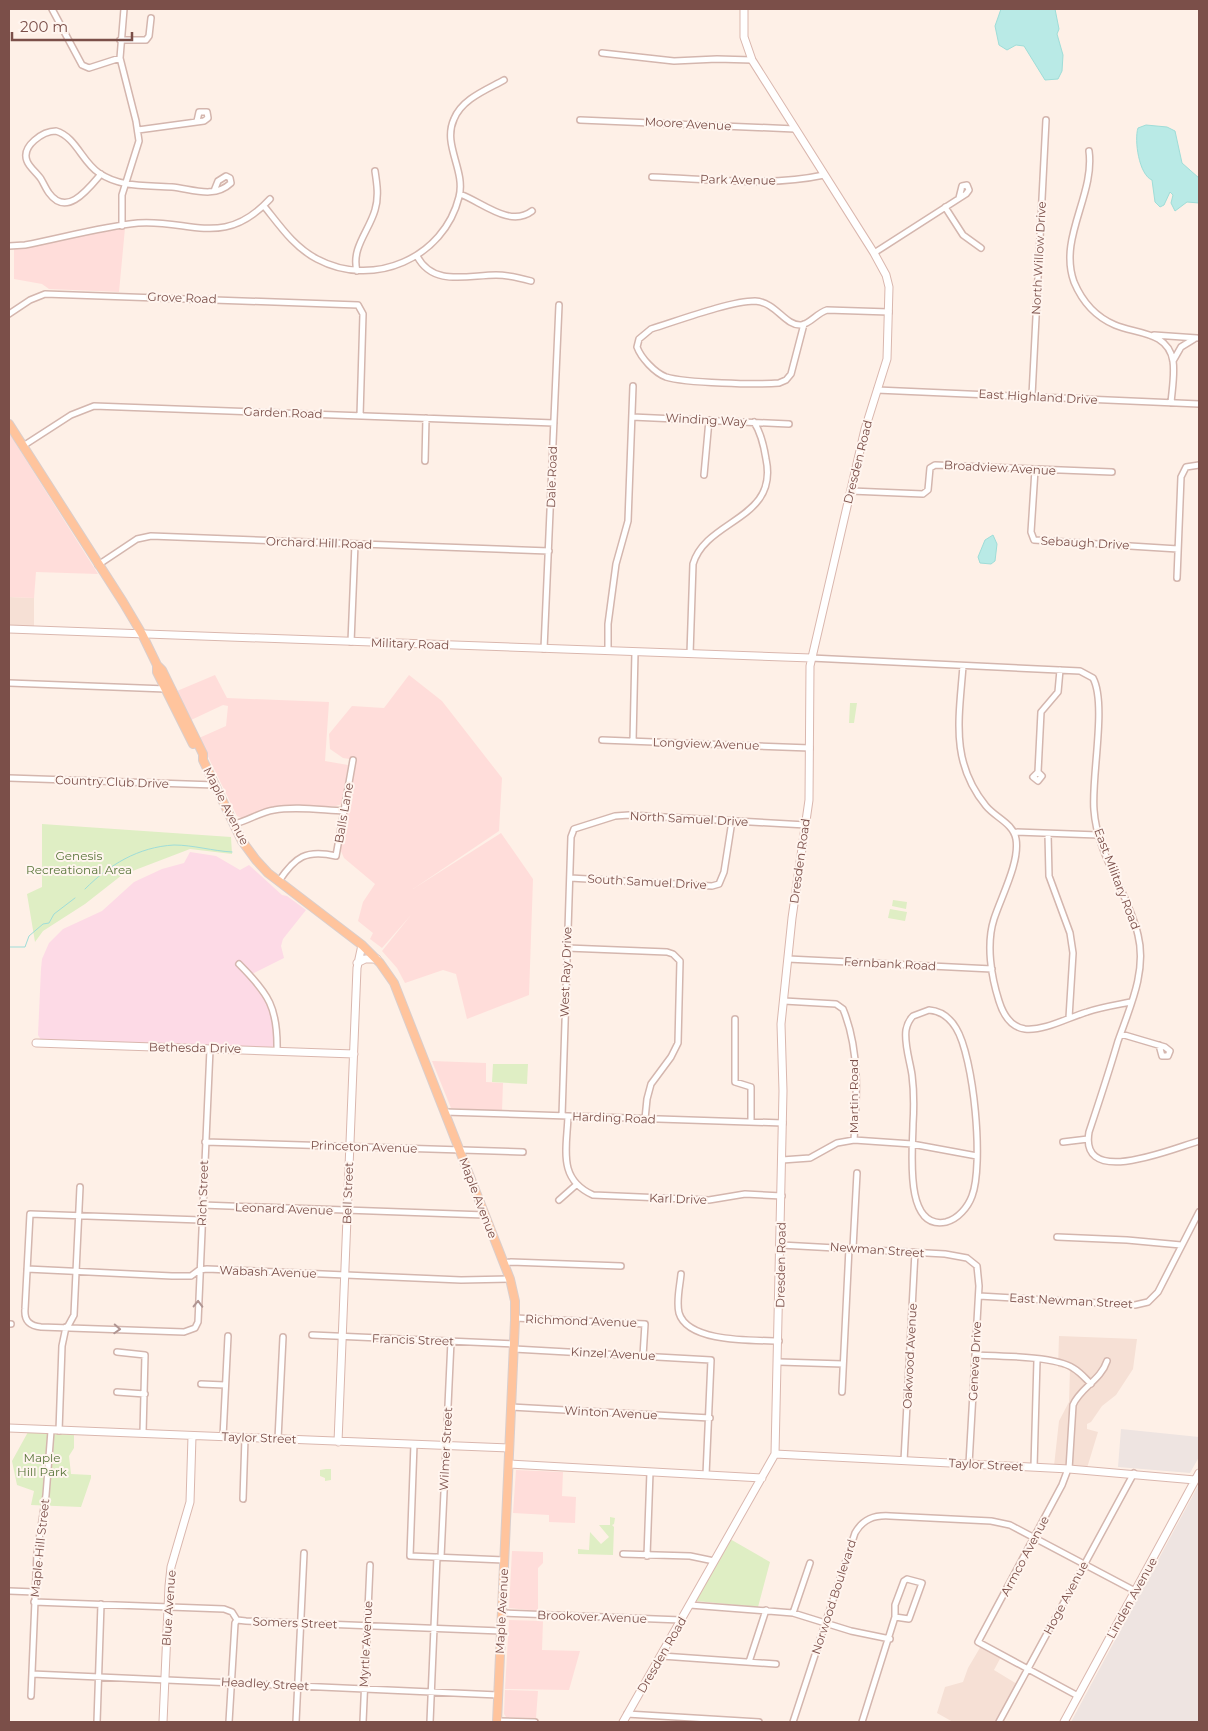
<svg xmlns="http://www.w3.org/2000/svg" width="1208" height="1731" font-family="Montserrat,sans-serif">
<rect width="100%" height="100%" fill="#fef0e7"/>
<!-- residential -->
<path fill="#f6e0d5" d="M 9,597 L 34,598 L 34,626 L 10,626 Z
M 1059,1336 L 1137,1339 L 1133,1369 L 1116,1395 L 1102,1406 L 1091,1422 L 1087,1424 L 1087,1429 L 1098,1432 L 1087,1468 L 1054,1466 L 1059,1421 L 1069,1402 L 1070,1369 L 1058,1367 Z
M 981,1646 L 1001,1657 L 994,1670 L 1017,1684 L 997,1722 L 953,1722 L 937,1713 L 945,1687 L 963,1682 L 968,1668 Z"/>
<!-- commercial -->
<path fill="#ffddda" d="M 125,228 L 119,292 L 49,289 L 42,284 L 14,279 L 14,249 Z
M 9,433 L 98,574 L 36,572 L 34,598 L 9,597 Z
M 215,675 L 227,698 L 329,702 L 325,761 L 348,765 L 342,804 L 336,806 L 277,806 L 243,819 L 237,816 L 199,738 L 226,726 L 228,706 L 223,705 L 191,720 L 177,691 Z
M 409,675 L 442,701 L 502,778 L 499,831 L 413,889 L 501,833 L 533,879 L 529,995 L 467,1019 L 456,974 L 443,970 L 405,983 L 397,968 L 382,951 L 411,915 L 382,948 L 370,939 L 373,933 L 358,921 L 363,902 L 375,884 L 344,858 L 340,849 L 356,760 L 343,758 L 330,749 L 329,734 L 352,706 L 384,708 Z
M 432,1061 L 486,1063 L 486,1082 L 503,1083 L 502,1111 L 451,1108 Z
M 516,1470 L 563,1472 L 562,1496 L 576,1497 L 575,1523 L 549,1522 L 549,1515 L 513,1513 Z
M 512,1551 L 543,1552 L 543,1563 L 538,1568 L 538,1611 L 509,1608 Z
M 509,1620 L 543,1621 L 542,1650 L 580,1651 L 569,1690 L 505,1689 Z
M 505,1690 L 538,1691 L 536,1718 L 506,1717 L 504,1714 Z"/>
<!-- industrial -->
<path fill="#eee4e1" d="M 1121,1429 L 1199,1437 L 1199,1457 L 1190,1473 L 1118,1467 Z
M 1199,1484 L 1199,1722 L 1071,1722 Z"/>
<!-- medical -->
<path fill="#fddae6" d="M 190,852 L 216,856 L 240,870 L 249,865 L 282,895 L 287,896 L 306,910 L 283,939 L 281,946 L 284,958 L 248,976 L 267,1001 L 275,1022 L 275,1045 L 272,1047 L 205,1046 L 41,1040 L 38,1035 L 41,969 L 42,959 L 49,943 L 63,929 L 102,911 L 134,882 L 162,869 L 184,863 Z"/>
<!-- green -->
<path fill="#dfeec4" d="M 850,703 L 857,703 L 854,723 L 849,723 Z
M 42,824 L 231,837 L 232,854 L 190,849 L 122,875 L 85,904 L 43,931 L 35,942 L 27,894 L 42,887 Z
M 893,900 L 907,902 L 906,909 L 892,906 Z
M 890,909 L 907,912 L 905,921 L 888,918 Z
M 493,1064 L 528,1064 L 527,1084 L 492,1082 Z
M 28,1432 L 74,1434 L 74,1448 L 69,1456 L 71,1474 L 91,1475 L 91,1478 L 81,1507 L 31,1505 L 34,1491 L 17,1485 L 12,1461 Z
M 326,1469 L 331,1469 L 331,1480 L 325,1481 L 325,1478 L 320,1476 L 320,1470 Z
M 610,1517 L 615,1518 L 614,1524 L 612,1525 L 614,1527 L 613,1555 L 578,1554 L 578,1549 L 589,1550 L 590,1532 L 601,1544 L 609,1537 L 599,1525 L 610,1525 Z
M 730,1539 L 770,1562 L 758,1607 L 696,1601 Z"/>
<!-- water -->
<path fill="#b9eae6" stroke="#9fddd8" d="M 1001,9 L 1055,9 L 1059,29 L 1057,34 L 1063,55 L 1062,71 L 1058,79 L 1045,80 L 1024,46 L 1016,45 L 1007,50 L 999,45 L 995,26 Z
M 1146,125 L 1167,127 L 1175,131 L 1182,163 L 1199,178 L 1199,203 L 1187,202 L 1175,211 L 1171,203 L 1173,195 L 1170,192 L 1164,205 L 1160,207 L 1155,202 L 1152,180 C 1139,175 1134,140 1138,128 Z
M 993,535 L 997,544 L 995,561 L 991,564 L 980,563 L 978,557 L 985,540 Z"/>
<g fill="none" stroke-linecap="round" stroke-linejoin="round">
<!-- stream -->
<path stroke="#9fddd8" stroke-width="1" d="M 85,889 C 109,865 138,847 174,845 C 193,845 213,851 232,852
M 9,947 L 25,947 L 29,936 L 43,924 L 49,923 L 54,914 L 75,898"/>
<defs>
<path id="street" d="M 52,9 L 82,65 L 89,68 L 120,58
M 120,40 L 146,40 L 149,36 L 151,18
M 602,53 L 674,61 L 717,59 L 752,60
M 580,120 L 795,129
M 138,130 L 204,121 L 208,118 L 207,112 L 199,112 L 197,121
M 1089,151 C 1095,195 1058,238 1074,282 C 1082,301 1096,317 1115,325 C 1136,334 1168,331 1173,361 C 1175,374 1172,390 1171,403
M 101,174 C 89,188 67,218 49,193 C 46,189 44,184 41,179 C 37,173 29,167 27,161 C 21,146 43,131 56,131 C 76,137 82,162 99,173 C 121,188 147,185 172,187 C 192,189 214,199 231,183 L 230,178 L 226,176 L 218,181 L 214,191
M 652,177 C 709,179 768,187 824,175
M 460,194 C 482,202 510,228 532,211
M 264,206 C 280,226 294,247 317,259 C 373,289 444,258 459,197 C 466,170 442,145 454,119 C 462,99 486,90 504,80
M 945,207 L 963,235 L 981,248
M 122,226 L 122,195 L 139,141 L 136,121 L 120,58 L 124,9
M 9,246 L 25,245 C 62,238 100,227 138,223 C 190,219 224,249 270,199
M 874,253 L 966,194 L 969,190 L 967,185 L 962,186 L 959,198
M 417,256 C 433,287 468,275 496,275 C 508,275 520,278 531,281
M 357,271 C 351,248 369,231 375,210 C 379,197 377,184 375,171
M 9,314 L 30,300 L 45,294 L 358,305 L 363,314 L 360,416
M 804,324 L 791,374 L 786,380 L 779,383 C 758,385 685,383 666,377 C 655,373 641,358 637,347 L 639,339 L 651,329 C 677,321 730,301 755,301 C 776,302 785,326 801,325 C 810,324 817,313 827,310 L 889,312
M 1154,335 L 1197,338
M 1173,361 L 1181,347 L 1194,339
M 877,390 L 1199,404
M 1032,396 L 1046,120
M 632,417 L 789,424
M 23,446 L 71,415 L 94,406 L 554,423
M 425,461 L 426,418
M 1035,470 L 1031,532 L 1034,540 L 1178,549
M 704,475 L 709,420
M 851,491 L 923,494 L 928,490 L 930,468 L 935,465 L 1112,472
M 98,565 L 137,539 L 151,536 L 549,551
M 1177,578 L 1181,477 L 1186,467 L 1199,465
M 351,642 L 355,544
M 544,649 L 559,305
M 608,651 L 608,624 L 616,564 L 628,521 L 633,386
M 690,654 L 693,564 C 706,519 779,520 766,459 C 764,446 761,433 754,422
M 811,658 L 1080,671 L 1093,678 C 1107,704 1091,778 1094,810 C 1097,855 1128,892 1138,935 C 1147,971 1130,1007 1118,1041 C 1109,1072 1099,1102 1089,1132 C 1079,1189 1174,1148 1199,1141
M 963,666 C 959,719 950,762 986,806 C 996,818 1013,823 1016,839 C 1020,862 1001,897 994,919 C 986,944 991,976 999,1001 C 1003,1014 1010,1027 1025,1029 C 1045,1031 1069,1017 1087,1012 C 1102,1007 1116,1005 1131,1002
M 9,683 L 166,689
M 602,740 L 810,748
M 633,741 L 635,652
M 1038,772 L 1042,776 L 1038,781 L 1033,777 L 1038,772 L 1041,712 L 1058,692 L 1060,670
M 9,778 L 215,785
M 234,824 C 248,821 260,812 274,810 C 296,806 321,810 344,811
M 1014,832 L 1098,835
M 1048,834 L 1049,876 L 1070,933 L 1073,953 L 1069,1018
M 570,878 L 712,886 L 719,884 L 724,872 L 732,821
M 279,881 C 295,857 306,849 336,856 L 353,760
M 567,948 L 667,952 L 673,954 L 680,961 L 678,1043 L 671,1057 L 651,1084 L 647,1099 L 645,1119
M 788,959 L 992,969
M 239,964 C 269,994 278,1008 277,1051
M 929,1010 C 941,1011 950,1018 956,1028 C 974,1057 984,1165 972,1196 C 968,1207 958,1219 946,1222 C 903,1231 913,1148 913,1124 C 914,1108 914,1091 912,1075 C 910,1061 904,1044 906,1030 C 907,1025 909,1020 913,1016 Z
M 735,1019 L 735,1082 L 751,1087 L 751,1122
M 1121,1034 L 1165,1047 L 1170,1051 L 1168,1056 L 1162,1056 L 1159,1045
M 445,1112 L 783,1123
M 562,1116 L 571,837 L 574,829 L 615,816 L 629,815 L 806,825
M 568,1116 C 567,1148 557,1179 593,1195 L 709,1200 L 745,1194 L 782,1196
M 854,1140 L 912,1144 L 977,1156
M 205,1142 L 523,1152
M 1063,1142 L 1088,1139
M 782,1160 L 810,1158 L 837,1143 L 854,1140 C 857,1097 860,1050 843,1009 L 836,1004 L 784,1001
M 559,1200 L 576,1185
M 202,1205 L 485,1215
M 201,1220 L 30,1214 L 25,1309 C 24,1321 30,1326 41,1327 L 184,1332 L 195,1328 L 198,1322 L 210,1049
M 1057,1237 L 1127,1240 L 1181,1245
M 781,1245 L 945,1254 L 967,1258 L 977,1266 L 979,1286 L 969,1464
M 853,1248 L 857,1173
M 504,1263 L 511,1262 L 621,1266
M 27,1269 L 172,1276 L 191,1276 L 199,1270 L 207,1269 L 461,1280 L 510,1279
M 681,1274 C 680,1286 676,1301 679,1313 C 688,1343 754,1340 779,1341
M 979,1296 L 1135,1305 L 1148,1302 L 1158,1292 L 1199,1212
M 515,1318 L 645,1324 L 643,1356
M 9,1324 L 11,1324
M 68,1326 L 74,1315 L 80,1187
M 312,1335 L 514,1344
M 514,1349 L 711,1360 L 706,1475
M 117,1352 L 145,1355 L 143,1433
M 975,1355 C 997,1356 1056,1356 1073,1368 C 1080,1372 1085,1378 1091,1384
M 779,1362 L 843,1364
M 201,1384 L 225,1385
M 117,1392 L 145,1394
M 842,1392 L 849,1248
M 511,1407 L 710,1418
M 59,1431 L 62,1346 L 66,1327
M 223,1437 L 228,1336
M 278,1439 L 283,1337
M 414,1444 L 410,1556 L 504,1560
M 904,1461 L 915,1252
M 1034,1467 L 1037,1360
M 1068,1469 L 1062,1485 L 978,1642 L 1078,1696
M 1069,1469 L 1073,1405 C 1080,1388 1101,1380 1107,1361
M 243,1499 L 245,1438
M 623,1554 L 690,1556 L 714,1561
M 647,1556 L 650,1472
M 441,1557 L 451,1341
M 9,1591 L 35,1592
M 34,1602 L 224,1609 L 232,1612 L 237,1620 L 246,1621 L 501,1631
M 690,1605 L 793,1613 L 851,1631 L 890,1639
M 502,1613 L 681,1620
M 793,1613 L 810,1563
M 662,1656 L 776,1664
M 749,1662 L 766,1610
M 32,1674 L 498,1695
M 31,1696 L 37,1553 L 46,1495 L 51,1431
M 627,1714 L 759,1722
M 497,1721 L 535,1722
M 97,1722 L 101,1604
M 229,1722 L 235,1623 L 237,1620
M 296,1722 L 304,1553
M 363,1722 L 370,1565
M 430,1722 L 437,1557
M 793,1722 L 855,1533 C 863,1519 874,1515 890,1516 L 991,1521 L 1010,1525 L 1135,1591
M 862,1722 L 895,1617 L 909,1619 L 922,1583 L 907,1579 L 904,1581 L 895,1605 L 895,1617
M 999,1722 L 1134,1473"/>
<path id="secondary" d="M 9,629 L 811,658
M 357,963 L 365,959 L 377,959
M 36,1043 L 354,1054
M 9,1428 L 509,1448
M 338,1442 L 357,968 L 362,945
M 775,1454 L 1069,1469 L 1195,1480
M 509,1464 L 762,1478
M 163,1722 L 169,1586 L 171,1567 L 190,1502 L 192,1436
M 623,1722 L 775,1454 L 783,1091 L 781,1024 L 792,918 L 809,800 L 810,666 L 865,429 L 887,359 L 889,287 L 886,275 L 874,253 L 752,60 L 744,37 L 744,9
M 1064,1722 L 1199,1473"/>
<path id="primary" d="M 9,424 L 123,602 L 142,634 L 157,665 L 162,670 L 203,754 L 203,760 L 242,841 L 256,860 L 268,873 L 362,945 L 380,963 L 394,983 L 510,1279 L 515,1301 L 515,1320 L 497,1722
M 157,665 L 157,672 L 193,744"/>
</defs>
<!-- street casing -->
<use href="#street" stroke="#d4b6ae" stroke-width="8"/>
<!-- secondary casing -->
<use href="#secondary" stroke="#dab7ae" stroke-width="9"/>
<!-- primary casing -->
<use href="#primary" stroke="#dacecc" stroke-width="10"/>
<!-- street -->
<use href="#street" stroke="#fff" stroke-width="5"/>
<!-- secondary -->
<use href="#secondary" stroke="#fff" stroke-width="7"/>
<!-- primary -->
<use href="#primary" stroke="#ffc49d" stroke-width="8"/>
</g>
<!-- one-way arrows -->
<defs><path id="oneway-chevron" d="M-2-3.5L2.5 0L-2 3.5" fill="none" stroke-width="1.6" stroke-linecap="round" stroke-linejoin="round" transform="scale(1.25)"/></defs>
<g stroke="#b09592">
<use href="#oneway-chevron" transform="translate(198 1304) rotate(-89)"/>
<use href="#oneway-chevron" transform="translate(117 1329) rotate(3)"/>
</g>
<g text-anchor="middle" stroke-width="4" stroke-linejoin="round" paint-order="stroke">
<!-- street labels -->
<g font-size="12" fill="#7b4f49" stroke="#fff5ef">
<text transform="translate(688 124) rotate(3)" y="4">Moore Avenue</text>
<text transform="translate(738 180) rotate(1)" y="4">Park Avenue</text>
<text transform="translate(1039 258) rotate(-87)" y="4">North Willow Drive</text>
<text transform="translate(182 298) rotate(2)" y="4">Grove Road</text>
<text transform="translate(1038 397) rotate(3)" y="4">East Highland Drive</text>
<text transform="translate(283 413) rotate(2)" y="4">Garden Road</text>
<text transform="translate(706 420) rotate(3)" y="4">Winding Way</text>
<text transform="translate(858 462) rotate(-76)" y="4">Dresden Road</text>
<text transform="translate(1000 468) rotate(3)" y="4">Broadview Avenue</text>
<text transform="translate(552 477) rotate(-88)" y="4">Dale Road</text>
<text transform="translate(319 543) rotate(2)" y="4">Orchard Hill Road</text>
<text transform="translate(1085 543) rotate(3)" y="4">Sebaugh Drive</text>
<text transform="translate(410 644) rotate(2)" y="4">Military Road</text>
<text transform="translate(706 744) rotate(2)" y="4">Longview Avenue</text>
<text transform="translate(112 782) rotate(2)" y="4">Country Club Drive</text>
<text transform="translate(226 806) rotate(63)" y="4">Maple Avenue</text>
<text transform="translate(344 813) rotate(-80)" y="4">Balls Lane</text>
<text transform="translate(689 819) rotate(3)" y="4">North Samuel Drive</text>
<text transform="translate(800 861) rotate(-82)" y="4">Dresden Road</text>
<text transform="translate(1117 879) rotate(69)" y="4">East Military Road</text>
<text transform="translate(647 882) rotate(3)" y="4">South Samuel Drive</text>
<text transform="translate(890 964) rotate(3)" y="4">Fernbank Road</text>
<text transform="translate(566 972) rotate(-88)" y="4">West Ray Drive</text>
<text transform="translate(195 1048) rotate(1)" y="4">Bethesda Drive</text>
<text transform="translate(854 1096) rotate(-90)" y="4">Martin Road</text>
<text transform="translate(614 1118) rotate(2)" y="4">Harding Road</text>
<text transform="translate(364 1147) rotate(2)" y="4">Princeton Avenue</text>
<text transform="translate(203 1193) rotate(-88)" y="4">Rich Street</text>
<text transform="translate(348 1193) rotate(-88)" y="4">Bell Street</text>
<text transform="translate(478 1198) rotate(69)" y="4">Maple Avenue</text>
<text transform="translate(678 1199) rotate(2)" y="4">Karl Drive</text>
<text transform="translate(284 1209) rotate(2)" y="4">Leonard Avenue</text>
<text transform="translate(877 1250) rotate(4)" y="4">Newman Street</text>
<text transform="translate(781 1265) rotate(-89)" y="4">Dresden Road</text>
<text transform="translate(268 1272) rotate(2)" y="4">Wabash Avenue</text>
<text transform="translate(1071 1301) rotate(3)" y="4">East Newman Street</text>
<text transform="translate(581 1321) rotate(2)" y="4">Richmond Avenue</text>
<text transform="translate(413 1340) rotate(2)" y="4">Francis Street</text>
<text transform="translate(613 1354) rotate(3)" y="4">Kinzel Avenue</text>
<text transform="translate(910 1356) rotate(-87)" y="4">Oakwood Avenue</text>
<text transform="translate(975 1361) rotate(-87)" y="4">Geneva Drive</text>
<text transform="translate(611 1413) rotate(3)" y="4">Winton Avenue</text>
<text transform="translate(259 1438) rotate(2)" y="4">Taylor Street</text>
<text transform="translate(446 1449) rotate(-87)" y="4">Wilmer Street</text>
<text transform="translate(986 1465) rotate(3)" y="4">Taylor Street</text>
<text transform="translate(40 1548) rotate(-84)" y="4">Maple Hill Street</text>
<text transform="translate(1025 1556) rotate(-62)" y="4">Armco Avenue</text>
<text transform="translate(834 1597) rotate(-72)" y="4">Norwood Boulevard</text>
<text transform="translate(1066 1598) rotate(-62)" y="4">Hoge Avenue</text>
<text transform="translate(1132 1598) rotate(-61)" y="4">Linden Avenue</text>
<text transform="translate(169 1608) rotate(-86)" y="4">Blue Avenue</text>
<text transform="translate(502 1611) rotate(-87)" y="4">Maple Avenue</text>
<text transform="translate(592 1617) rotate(2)" y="4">Brookover Avenue</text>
<text transform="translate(295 1623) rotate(2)" y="4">Somers Street</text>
<text transform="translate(366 1644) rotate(-87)" y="4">Myrtle Avenue</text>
<text transform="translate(662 1655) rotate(-60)" y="4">Dresden Road</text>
<text transform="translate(265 1684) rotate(3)" y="4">Headley Street</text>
</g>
<!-- park labels -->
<g font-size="12" fill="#59753a" stroke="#fff5ef">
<text x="79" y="860">Genesis<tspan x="79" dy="14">Recreational Area</tspan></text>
<text x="42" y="1462">Maple<tspan x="42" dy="14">Hill Park</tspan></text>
</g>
</g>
<!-- border -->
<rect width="1208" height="1731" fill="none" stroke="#7b4f49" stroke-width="20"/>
<!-- scale -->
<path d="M12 32v8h120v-8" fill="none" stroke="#7b4f49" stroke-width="2.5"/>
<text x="20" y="32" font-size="15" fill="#7b4f49" stroke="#fff5ef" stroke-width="4" paint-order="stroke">200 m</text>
</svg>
